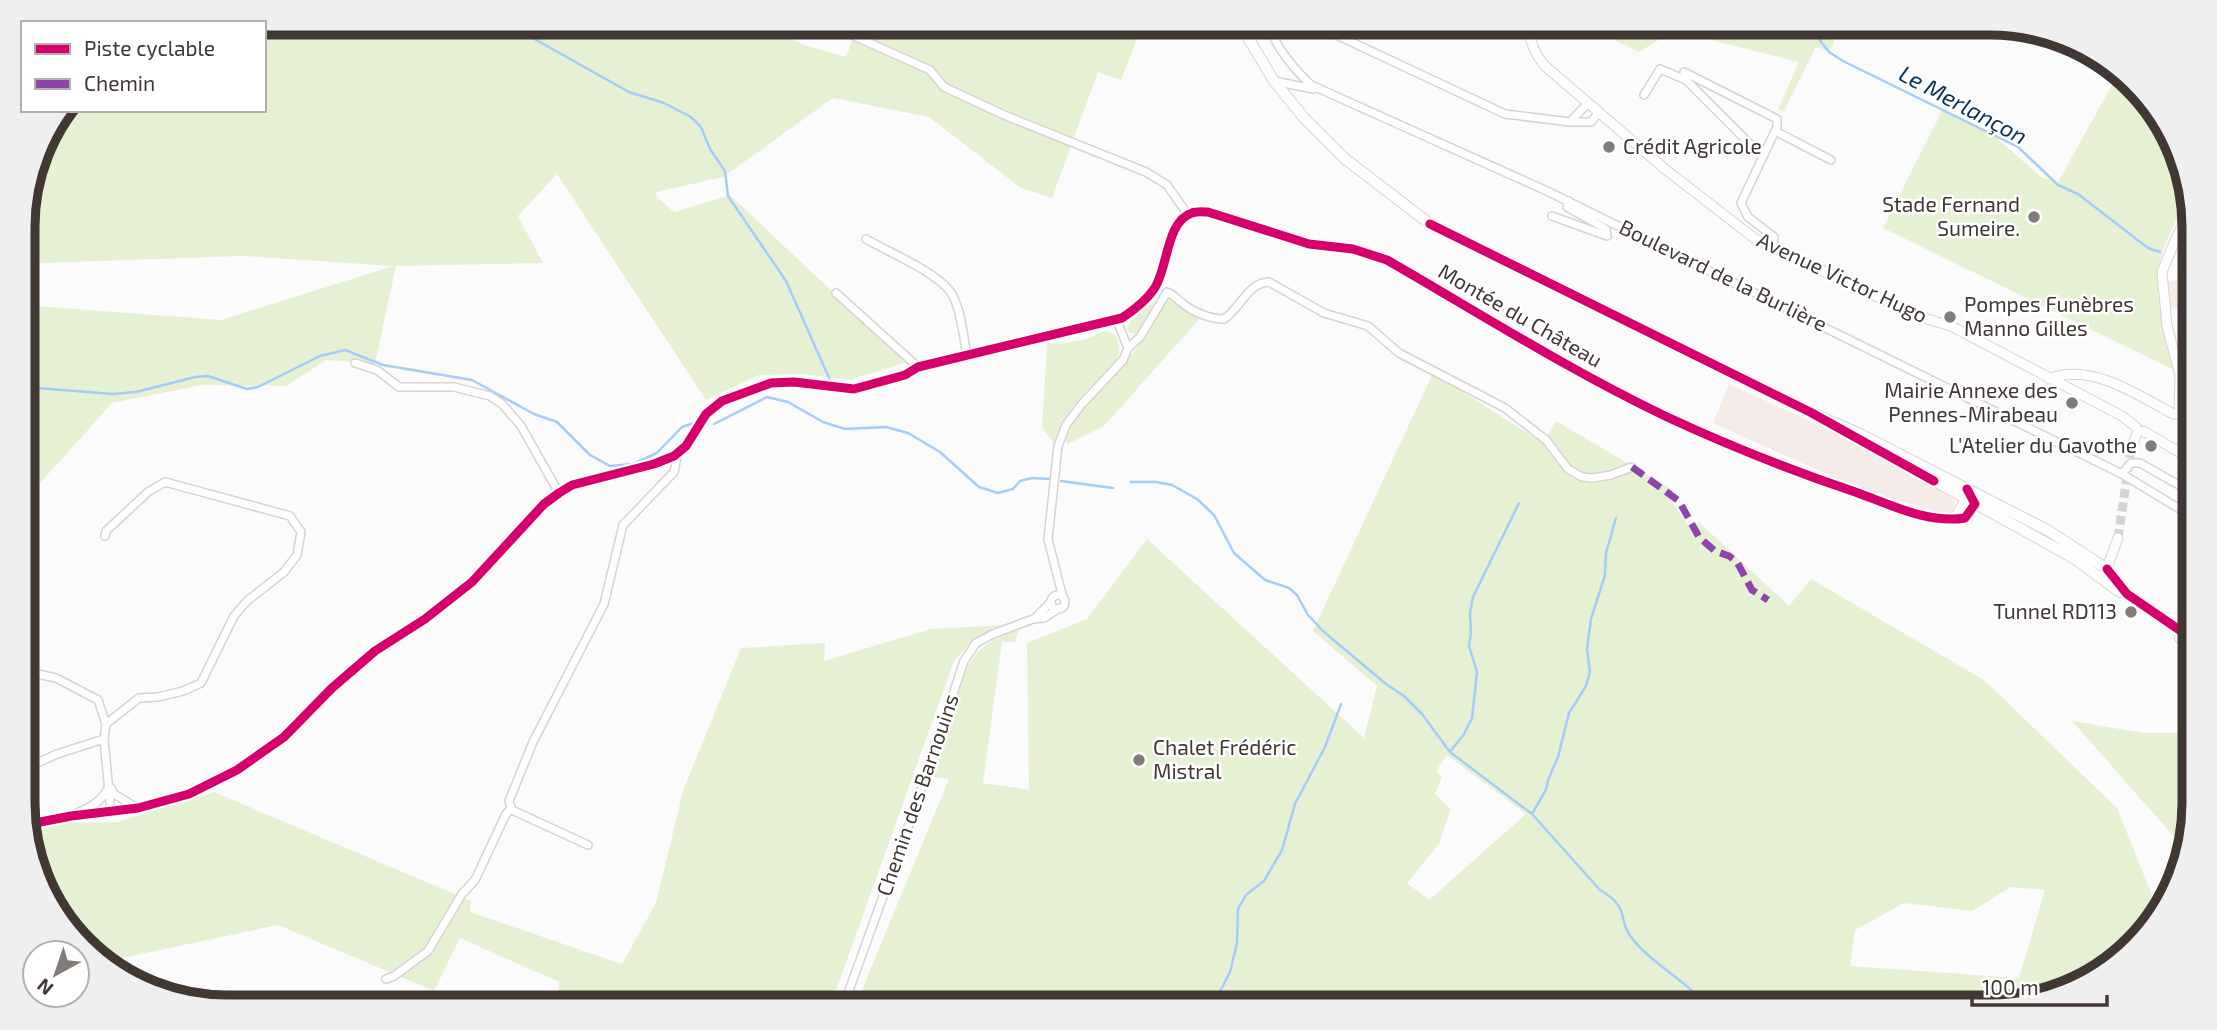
<svg xmlns="http://www.w3.org/2000/svg" width="2217" height="1030" font-family="'Exo 2',sans-serif">
<rect width="100%" height="100%" fill="#fbfbfb"/>
<!-- built -->
<path fill="#f5ecea" d="M 1729,384 L 1828,429 L 1929,482 L 1955,501 L 1950,516 L 1857,488 L 1713,423 Z"/>
<!-- education -->
<path fill="#f5ece9" d="M 2184,280 L 2193,286 L 2193,361 L 2182,338 L 2190,326 L 2184,321 L 2187,316 L 2176,308 L 2170,309 L 2167,281 Z
M 2184,375 L 2193,375 L 2193,413 L 2185,408 Z"/>
<!-- green -->
<path fill="#e6f1d3" fill-rule="evenodd" d="M 264,23 L 758,23 L 804,45 L 846,57 L 859,23 L 1143,23 L 1121,80 L 1098,72 L 1052,198 L 1021,188 L 929,117 L 833,98 L 723,177 L 656,192 L 657,197 L 674,212 L 730,195 L 907,362 L 850,380 L 803,374 L 759,375 L 706,400 L 557,174 L 518,216 L 543,263 L 396,266 L 375,364 L 326,360 L 286,386 L 202,385 L 112,403 L 24,501 L 23,305 L 221,320 L 393,266 L 243,256 L 43,263 L 23,260 L 23,213 L 44,136 L 64,110 L 264,110 Z
M 1581,23 L 1794,23 L 1814,30 L 1818,23 L 1831,23 L 1834,42 L 1830,51 L 1816,47 L 1784,111 L 1778,109 L 1799,62 L 1703,38 L 1678,28 L 1639,52 Z
M 2117,76 L 2155,109 L 2190,194 C 2179,215 2166,238 2160,260 C 2152,289 2167,341 2174,370 L 1883,228 L 1943,109 L 1990,132 L 2041,177 L 2058,182 Z
M 1170,297 L 1201,317 L 1104,426 L 1068,444 L 1064,439 C 1072,420 1086,406 1100,391 C 1125,363 1153,333 1166,298 Z
M 1157,298 L 1140,330 L 1136,334 L 1130,333 L 1127,329 L 1130,322 Z
M 1106,331 L 1115,335 C 1119,344 1121,351 1117,361 C 1092,386 1064,408 1054,443 L 1042,427 L 1047,343 L 1060,344 L 1083,340 Z
M 1433,373 L 1543,443 L 1556,421 L 1673,490 L 1670,499 L 1690,528 L 1699,522 L 1789,606 L 1811,579 L 1984,680 L 2117,808 L 2157,908 L 2104,973 L 2003,1007 L 855,1007 L 949,779 L 933,777 C 942,748 958,673 977,653 C 988,641 1004,635 1019,629 L 1015,642 L 1002,642 L 983,783 L 1029,790 L 1027,643 L 1087,619 L 1147,539 L 1364,738 L 1377,686 L 1313,631 ZM 1447,755 L 1526,814 L 1429,900 L 1407,883 L 1439,844 L 1451,809 L 1435,794 L 1442,777 L 1436,771 ZM 2011,887 L 2045,890 L 2019,978 L 1850,966 L 1855,930 L 1904,903 L 1972,911 Z
M 1005,625 L 975,638 L 954,661 L 830,1007 L 558,1007 L 559,982 L 460,938 L 434,991 L 278,925 L 108,961 L 65,928 L 27,836 L 60,823 L 117,822 L 214,792 L 471,901 L 470,912 L 622,964 L 656,903 L 683,791 L 741,648 L 825,643 L 824,661 L 931,629 Z
M 2072,721 L 2144,733 L 2194,733 L 2194,803 L 2185,849 Z"/>
<g fill="none" stroke-linecap="round" stroke-linejoin="round">
<!-- stream -->
<path stroke="#a6cdfa" stroke-width="2.5" d="M 506,23 L 629,92 L 664,103 L 691,117 L 701,127 L 710,149 L 725,171 L 728,196 L 786,281 L 830,380
M 1780,23 L 1816,35 L 1829,52 L 1843,61 L 2018,147 L 2058,185 L 2078,194 L 2148,248 L 2160,252
M 24,387 L 113,394 L 136,392 L 195,377 L 208,376 L 247,389 L 258,387 L 320,356 L 345,350 L 383,365 L 472,380 L 534,414 L 557,422 L 590,455 L 610,466 L 633,464 L 657,453 L 682,427 L 694,423
M 714,424 L 767,397 L 788,402 L 823,422 L 845,429 L 886,427 L 908,433 L 940,452 L 979,487 L 998,493 L 1013,489 L 1020,481 L 1032,478 L 1049,479
M 1061,481 L 1113,488
M 1131,482 L 1156,482 L 1172,485 L 1197,499 L 1214,515 L 1234,553 L 1265,580 L 1289,588 L 1297,595 L 1308,615 L 1324,632 L 1386,684 L 1404,696 L 1422,714 L 1450,752 L 1532,814 L 1600,890 C 1632,909 1616,917 1631,937 C 1652,965 1687,980 1707,1007
M 1450,752 L 1464,734 L 1472,718 L 1477,672 L 1469,646 L 1471,632 L 1470,613 L 1473,597 L 1519,503
M 1533,812 L 1546,790 L 1548,780 L 1558,757 L 1569,713 L 1586,686 L 1590,672 L 1587,649 L 1591,619 L 1605,575 L 1606,553 L 1616,518
M 1212,1007 L 1230,972 L 1237,943 L 1238,909 L 1246,895 L 1264,881 L 1282,850 L 1295,804 L 1325,747 L 1341,704"/>
<!-- tertiary-tunnel -->
<path stroke="#d6d4d3" stroke-width="9" stroke-dasharray="9 4.5" stroke-linecap="butt" d="M 2118,538 L 2131,449"/>
<defs>
<path id="minor" d="M 850,23 L 848,29 L 854,36 L 930,70 L 944,87 L 1004,115 L 1146,172 L 1167,185 L 1188,215
M 1267,23 C 1277,48 1291,66 1311,85 L 1547,191 L 2122,474 L 2131,463 L 2140,463 L 2193,493
M 1311,23 L 1505,114 L 1570,122 L 1588,103
M 1512,23 L 1529,32
M 1684,72 L 1777,119 L 1777,127 L 1741,203 L 1748,217 L 1774,237 L 1772,249
M 1274,81 L 1313,89
M 1644,95 L 1660,69 L 1686,80 L 1762,156
M 1570,122 L 1591,122 L 1599,112
M 1775,131 L 1831,160
M 1552,216 L 1607,236 L 1606,229 L 1567,207 L 1569,201
M 866,239 C 888,252 942,274 953,296 C 962,314 963,336 967,355
M 836,293 L 918,367
M 1128,348 L 1140,337 L 1167,292 C 1174,294 1175,298 1181,302 C 1192,312 1210,319 1224,319 C 1241,308 1247,283 1269,282 L 1324,313 L 1368,326 L 1399,353 L 1505,408 L 1546,440 L 1568,469 L 1582,477 L 1593,478 L 1611,475 L 1632,467
M 355,363 L 377,370 L 399,387 L 454,387 L 490,396 L 502,404 L 521,426 L 559,493
M 2122,474 L 2193,517
M 105,536 L 106,531 L 148,492 L 165,482 L 290,516 L 301,532 L 297,555 L 284,572 L 247,601 L 234,616 L 201,683 L 183,691 L 158,697 L 139,698 L 106,724
M1051 602a7 7 0 1 1 14 0a7 7 0 1 1-14 0Z
M 1063,598 L 1048,539 L 1058,446 L 1066,425 L 1081,405 L 1123,360 L 1128,348 L 1117,321
M 1034,619 L 1051,602
M 24,671 L 56,678 L 98,700 L 106,724 L 104,739 L 111,813
M 24,778 L 33,765 L 57,754 L 104,739
M 111,788 L 114,794 L 137,808
M 75,814 C 88,808 102,802 108,788
M 588,845 L 512,810 L 509,801 L 533,742 L 604,604 L 623,525 L 674,472 L 678,452
M 386,979 L 394,976 L 428,951 L 462,894 L 475,880 L 506,814 L 511,808
M 843,1007 L 914,811 L 964,661 L 976,643 L 993,634 L 1033,619 L 1044,618 L 1059,608"/>
<path id="tertiary" d="M 1530,23 C 1528,40 1534,53 1545,66 L 1665,169 L 1754,238 L 1917,316 L 1951,326 L 2122,416 L 2136,427
M 2049,379 C 2090,362 2138,395 2173,414 L 2179,414 L 2180,375 L 2167,326 L 2162,272 L 2176,238 L 2193,206
M 2143,431 L 2193,460
M 2131,449 L 2137,433
M 1953,520 L 1966,499 L 1970,500
M 2104,576 L 2118,538
M 25,825 L 71,816 L 138,808 L 189,794 L 237,770 L 284,737 L 332,688 L 375,651 L 425,619 L 472,582 L 544,504 L 559,493 L 572,485 L 654,464 L 674,456 L 686,446 L 706,414 L 722,401 L 771,383 L 794,382 L 854,389 L 905,375 L 918,367 L 1122,318 C 1134,310 1146,301 1154,289 C 1168,269 1166,221 1192,213 C 1197,211 1204,212 1208,212 L 1309,244 L 1353,249 L 1387,260 C 1479,313 1569,370 1665,416 C 1727,445 1793,471 1858,493 C 1891,505 1929,524 1965,518 L 1975,504 L 1971,499"/>
<path id="secondary" d="M 1239,23 L 1274,81 L 1305,119 L 1344,158 L 1430,224 L 1810,412 L 1862,435 L 2049,531 L 2107,569 L 2127,594 L 2194,640
M 1893,458 L 2072,557 L 2120,592
M 2180,638 L 2194,648"/>
</defs>
<!-- minor casing -->
<use href="#minor" stroke="#d8d3d2" stroke-width="10"/>
<!-- tertiary casing -->
<use href="#tertiary" stroke="#d8d3d2" stroke-width="11"/>
<!-- secondary casing -->
<use href="#secondary" stroke="#d8d3d2" stroke-width="12"/>
<!-- minor -->
<use href="#minor" stroke="#fefefe" stroke-width="7"/>
<!-- tertiary -->
<use href="#tertiary" stroke="#fefefe" stroke-width="9"/>
<!-- secondary -->
<use href="#secondary" stroke="#fefefe" stroke-width="10"/>
<!-- quiet -->
<path stroke="#8e44ad" stroke-width="7" stroke-dasharray="14 7" stroke-linecap="butt" d="M 1632,467 L 1679,501 L 1699,537 L 1715,551 L 1729,556 L 1737,562 L 1752,590 L 1768,600"/>
<defs>
<path id="cycleway" d="M 1430,224 L 1810,412 L 1934,481
M 2107,569 L 2127,594 L 2194,640
M 25,825 L 71,816 L 138,808 L 189,794 L 237,770 L 284,737 L 332,688 L 375,651 L 425,619 L 472,582 L 544,504 L 559,493 L 572,485 L 654,464 L 674,456 L 686,446 L 706,414 L 722,401 L 771,383 L 794,382 L 854,389 L 905,375 L 918,367 L 1122,318 C 1134,310 1146,301 1154,289 C 1168,269 1166,221 1192,213 C 1197,211 1204,212 1208,212 L 1309,244 L 1353,249 L 1387,260 C 1479,313 1569,370 1665,416 C 1727,445 1793,471 1858,493 C 1891,505 1929,524 1965,518 L 1975,504 L 1967,489"/>
</defs>
<!-- cycleway casing -->
<use href="#cycleway" stroke="#fff" stroke-width="13"/>
<!-- cycleway -->
<use href="#cycleway" stroke="#d6006c" stroke-width="9"/>
</g>
<!-- markers -->
<g fill="#827c79" stroke="#fff" stroke-width="2.5">
<circle cx="1609" cy="147" r="7"/>
<circle cx="2034" cy="217" r="7"/>
<circle cx="1950" cy="317" r="7"/>
<circle cx="2072" cy="403" r="7"/>
<circle cx="2151" cy="446" r="7"/>
<circle cx="2131" cy="612" r="7"/>
<circle cx="1139" cy="760" r="7"/>
</g>
<g text-anchor="middle" stroke-width="5" stroke-linejoin="round" paint-order="stroke">
<!-- poi labels -->
<g font-size="21" fill="#413733" stroke="#fff" text-anchor="end">
<text x="1623" y="154" text-anchor="start">Crédit Agricole</text>
<text x="2020" y="212">Stade Fernand<tspan x="2020" dy="24">Sumeire.</tspan></text>
<text x="1964" y="312" text-anchor="start">Pompes Funèbres<tspan x="1964" dy="24">Manno Gilles</tspan></text>
<text x="2058" y="398">Mairie Annexe des<tspan x="2058" dy="24">Pennes-Mirabeau</tspan></text>
<text x="2137" y="453">L'Atelier du Gavothe</text>
<text x="2117" y="619">Tunnel RD113</text>
<text x="1153" y="755" text-anchor="start">Chalet Frédéric<tspan x="1153" dy="24">Mistral</tspan></text>
</g>
<!-- street labels -->
<g font-size="21" fill="#413733" stroke="#fff">
<text transform="translate(1723 276) rotate(26)" y="7">Boulevard de la Burlière</text>
<text transform="translate(1842 278) rotate(25)" y="7">Avenue Victor Hugo</text>
<text transform="translate(1520 316) rotate(30)" y="7">Montée du Château</text>
<text transform="translate(918 795) rotate(-71)" y="7">Chemin des Barnouins</text>
</g>
<!-- water labels -->
<g font-size="23" font-style="italic" fill="#0a325a" stroke="#fff">
<text transform="translate(1963 105) rotate(28)" y="8">Le Merlançon</text>
</g>
</g>
<!-- crop -->
<path d="M0 0H2217V1030H0ZM227 35H1990A192 192 0 0 1 2182 227V803A192 192 0 0 1 1990 995H227A192 192 0 0 1 35 803V227A192 192 0 0 1 227 35Z" fill="#f0efef" fill-rule="evenodd"/>
<path fill="none" stroke="#413733" stroke-width="9" d="M227 35H1990A192 192 0 0 1 2182 227V803A192 192 0 0 1 1990 995H227A192 192 0 0 1 35 803V227A192 192 0 0 1 227 35Z"/>
<!-- legend -->
<rect x="21" y="21" width="245" height="91" fill="#ffffff" stroke="#b3afad" stroke-width="2"/>
<rect x="35" y="44" width="35" height="10" fill="#d6006c" stroke="#b3afad" stroke-width="2"/>
<text x="84" y="56" font-size="21" fill="#413733">Piste cyclable</text>
<rect x="35" y="79" width="35" height="10" fill="#8e44ad" stroke="#b3afad" stroke-width="2"/>
<text x="84" y="91" font-size="21" fill="#413733">Chemin</text>
<!-- north arrow -->
<g transform="translate(56 974) rotate(220)"><circle r="33" fill="#ffffff" stroke="#b3afad" stroke-width="2"/>
<path d="M0-5L12 26L0 18L-12 26Z" fill="#827c79"/>
<text y="-10" font-size="19" font-weight="bold" text-anchor="middle" fill="#413733">N</text>
</g>
<!-- scale -->
<path d="M1972 995v10h135v-10" fill="none" stroke="#413733" stroke-width="3.5"/>
<text x="1982" y="995" font-size="21" fill="#413733" stroke="#ffffff" stroke-width="5" paint-order="stroke">100 m</text>
</svg>
